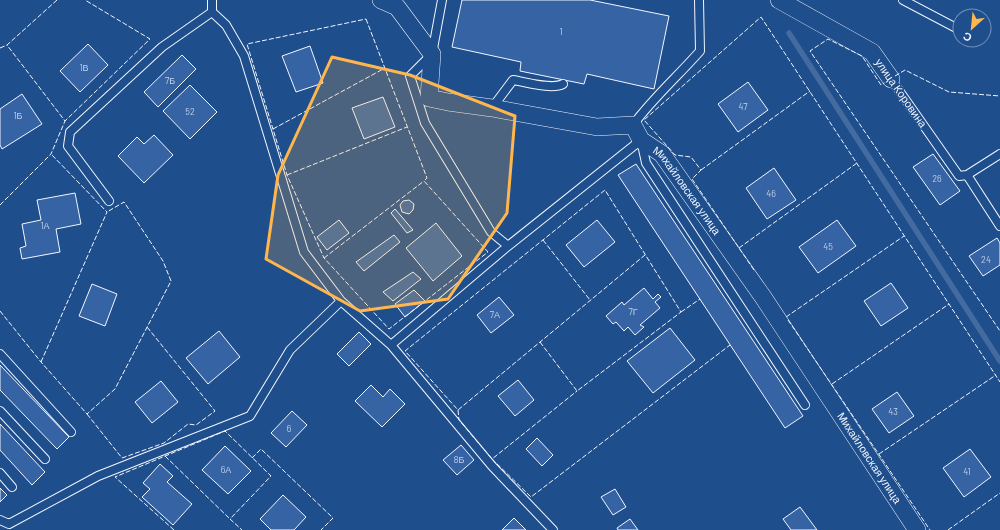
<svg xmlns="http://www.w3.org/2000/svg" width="1000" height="530" font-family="Barlow,sans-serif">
<rect width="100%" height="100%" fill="#1f4e8c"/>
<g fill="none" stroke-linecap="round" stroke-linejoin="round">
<!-- stream -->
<path stroke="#446ba0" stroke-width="5.5" d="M 789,33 L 1000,361"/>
</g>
<!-- building -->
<path fill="#3563a3" stroke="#f2f6ff" d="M 462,0 L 590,0 L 669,16 L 654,89 L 587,74 L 584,84 L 520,71 L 521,62 L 452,47 Z
M 88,44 L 108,65 L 80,92 L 60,71 Z
M 310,46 L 323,83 L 296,92 L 282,56 Z
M 182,55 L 196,69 L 158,107 L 144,92 Z
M 748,82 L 768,110 L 738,132 L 718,104 Z
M 190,85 L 217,112 L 190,139 L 163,111 Z
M 22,94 L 42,124 L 2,149 L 0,145 L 0,109 Z
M 383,97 L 395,127 L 364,139 L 352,108 Z
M 154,135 L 173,155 L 144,183 L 118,156 L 137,137 L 144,144 Z
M 933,154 L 960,191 L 940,205 L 913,167 Z
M 636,164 L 803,416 L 785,428 L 618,175 Z
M 774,168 L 796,200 L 767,219 L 746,188 Z
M 75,193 L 81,224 L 56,229 L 60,252 L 22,259 L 20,248 L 26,246 L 22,224 L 41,220 L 37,200 Z
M 409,200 L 414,204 L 413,210 L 409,214 L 402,212 L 400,205 L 403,201 Z
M 395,209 L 413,230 L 407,233 L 391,213 Z
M 339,220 L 349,233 L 327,250 L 317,237 Z
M 597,220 L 615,242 L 584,267 L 566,245 Z
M 837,220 L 856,246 L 818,273 L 799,247 Z
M 436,223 L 462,256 L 433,281 L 406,248 Z
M 394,235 L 400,242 L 364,271 L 356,262 Z
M 997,238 L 1000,243 L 1000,265 L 983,276 L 969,256 Z
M 413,272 L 421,279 L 393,301 L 383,292 Z
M 891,283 L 908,308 L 881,326 L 864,301 Z
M 92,284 L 117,294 L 105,326 L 79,316 Z
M 644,288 L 653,299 L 658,294 L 661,297 L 655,302 L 660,308 L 640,325 L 644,327 L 635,335 L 628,327 L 624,331 L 616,322 L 613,324 L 606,316 L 622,302 L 624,305 Z
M 414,290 L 425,301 L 405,317 L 395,304 Z
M 499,297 L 514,315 L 491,333 L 477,315 Z
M 670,328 L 695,360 L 653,393 L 627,361 Z
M 219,331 L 240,357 L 208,384 L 186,358 Z
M 359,332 L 371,344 L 349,366 L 337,354 Z
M 0,365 L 69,437 L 57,449 L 0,390 Z
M 518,380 L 534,400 L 515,416 L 498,396 Z
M 161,381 L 178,402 L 152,423 L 135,402 Z
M 371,385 L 383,397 L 390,389 L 405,404 L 382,427 L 355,401 Z
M 897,392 L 914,416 L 889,433 L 872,409 Z
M 292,411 L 307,425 L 286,447 L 271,433 Z
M 0,424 L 45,472 L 32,485 L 0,450 Z
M 537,438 L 553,455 L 542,466 L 526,449 Z
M 461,445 L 474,460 L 457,475 L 443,460 Z
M 225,446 L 251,471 L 228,494 L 202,470 Z
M 970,449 L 991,477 L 964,497 L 943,468 Z
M 160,464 L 173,476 L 167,482 L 192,504 L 173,525 L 142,497 L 150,489 L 143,483 Z
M 0,488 L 7,495 L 0,502 Z
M 615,489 L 626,507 L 613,515 L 601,497 Z
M 283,495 L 306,517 L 294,530 L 271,530 L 260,519 Z
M 800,507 L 817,530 L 791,530 L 783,519 Z
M 514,518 L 526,530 L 502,530 Z
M 630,519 L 638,530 L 618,530 L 617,528 Z"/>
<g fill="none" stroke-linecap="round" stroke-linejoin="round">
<defs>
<path id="lane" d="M 212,0 L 212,12 L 226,25 L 244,56 L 304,252 L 341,301 L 391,345 L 492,466 L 553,530
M 442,0 L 432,54 L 410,76 L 425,123 L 491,232 L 508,246
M 903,0 L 960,30
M 891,79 L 959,176 L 967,175 L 1000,154
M 492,108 L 513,80 C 526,82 552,90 563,84
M 633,125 C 653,98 678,76 700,51 L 699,0
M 967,175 L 1000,226
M 109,201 L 68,146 L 70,132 L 162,47 L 212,12
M 391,345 L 508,246 L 641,140 L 646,163 L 805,405
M 0,354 L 71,432
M 0,411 L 45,459
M 0,473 L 12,487
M 0,520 L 9,524 L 98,476 L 250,416 L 290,350 L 341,301"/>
<g id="street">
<path id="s1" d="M 381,0 L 397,7 L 432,54 L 429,98 L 448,102 L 492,108 L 597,127 L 633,125 L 641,140 L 662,154 L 763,297 L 917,530"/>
<path d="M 779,0 L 872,52 L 891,79"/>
</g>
</defs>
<!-- lane casing -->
<use href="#lane" stroke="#f2f6ff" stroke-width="10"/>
<!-- street casing -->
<use href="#street" stroke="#f2f6ff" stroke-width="18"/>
<!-- lane -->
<use href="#lane" stroke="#1f4e8c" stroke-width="8"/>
<!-- street -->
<use href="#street" stroke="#1f4e8c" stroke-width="17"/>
<!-- fence -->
<path stroke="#f2f6ff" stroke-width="1" stroke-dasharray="5 2" stroke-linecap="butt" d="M 57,0 L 7,45 L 65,121 L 150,39 L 85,0
M 366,19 L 427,178 L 424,181 L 488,252 L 389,329 L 324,258 L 287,175 L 247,44 Z
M 0,48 L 7,45
M 895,76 L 905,70 L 949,92 L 1000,96
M 887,81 L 881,85 L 862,56 L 828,39 L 810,51 L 1000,331
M 273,129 L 385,68
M 701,170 L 810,91
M 287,175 L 407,127
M 0,205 L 51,154 L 65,121
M 543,240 L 590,300
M 739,248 L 857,163
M 324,258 L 424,181
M 754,270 L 692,179 L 701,170 L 691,157 L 675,155 L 644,120 L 761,17 L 1000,382
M 0,311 L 41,362 L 87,414 L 115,389 L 171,281 L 163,261 L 124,202 L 107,212
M 681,312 L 700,299
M 786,317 L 904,236
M 788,320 L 930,530
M 540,342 L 577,391 L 681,312 L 605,190 L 405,351 L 458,410 L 645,255
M 41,362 L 107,212 L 51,154
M 832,384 L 949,304
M 458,410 L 459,420 L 492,459 L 577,391
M 87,414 L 122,458 L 164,443 L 188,424 L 196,425 L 215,411 L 147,327
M 879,454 L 996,375
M 165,456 L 230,519
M 252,458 L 261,449 L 333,518 L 321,530
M 492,459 L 531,497 L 730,345
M 174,530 L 115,477 L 225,431 L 271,476 L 230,519 L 242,530
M 948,530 L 1000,493"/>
</g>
<!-- marked area -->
<path fill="#ffb74d" fill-opacity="0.2" stroke="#ffb74d" stroke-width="3" stroke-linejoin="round" d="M 332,57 L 410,75 L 515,116 L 507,213 L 448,299 L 360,311 L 266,259 L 278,175 Z"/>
<g text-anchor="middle" stroke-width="3" stroke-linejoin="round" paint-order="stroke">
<!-- number labels -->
<g font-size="9" fill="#c3d1e8">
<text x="561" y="35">1</text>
<text x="84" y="71">1В</text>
<text x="170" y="84">7Б</text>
<text x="743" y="110">47</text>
<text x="190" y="115">52</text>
<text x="18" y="119">1Б</text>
<text x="937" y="182">26</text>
<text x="771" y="197">46</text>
<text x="45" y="229">1А</text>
<text x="828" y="250">45</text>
<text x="986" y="263">24</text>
<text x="633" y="315">7Г</text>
<text x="495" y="318">7А</text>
<text x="893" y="415">43</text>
<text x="289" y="432">6</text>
<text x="459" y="463">8Б</text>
<text x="226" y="473">6А</text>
<text x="967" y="475">41</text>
</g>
<!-- street labels -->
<g font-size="11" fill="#f2f6ff" stroke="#1f4e8c">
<text transform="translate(901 93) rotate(55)" y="4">улица Коровина</text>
<text dy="4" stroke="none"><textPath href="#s1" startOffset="413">Михайловская улица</textPath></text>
<text dy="4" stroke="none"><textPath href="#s1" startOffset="737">Михайловская улица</textPath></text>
</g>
</g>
<!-- north arrow -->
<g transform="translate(972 28) rotate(207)"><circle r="19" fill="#1f4e8c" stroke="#7391ba"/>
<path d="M0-3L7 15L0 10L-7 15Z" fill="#ffb74d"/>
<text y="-6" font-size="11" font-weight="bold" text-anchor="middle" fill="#f2f6ff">С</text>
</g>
</svg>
